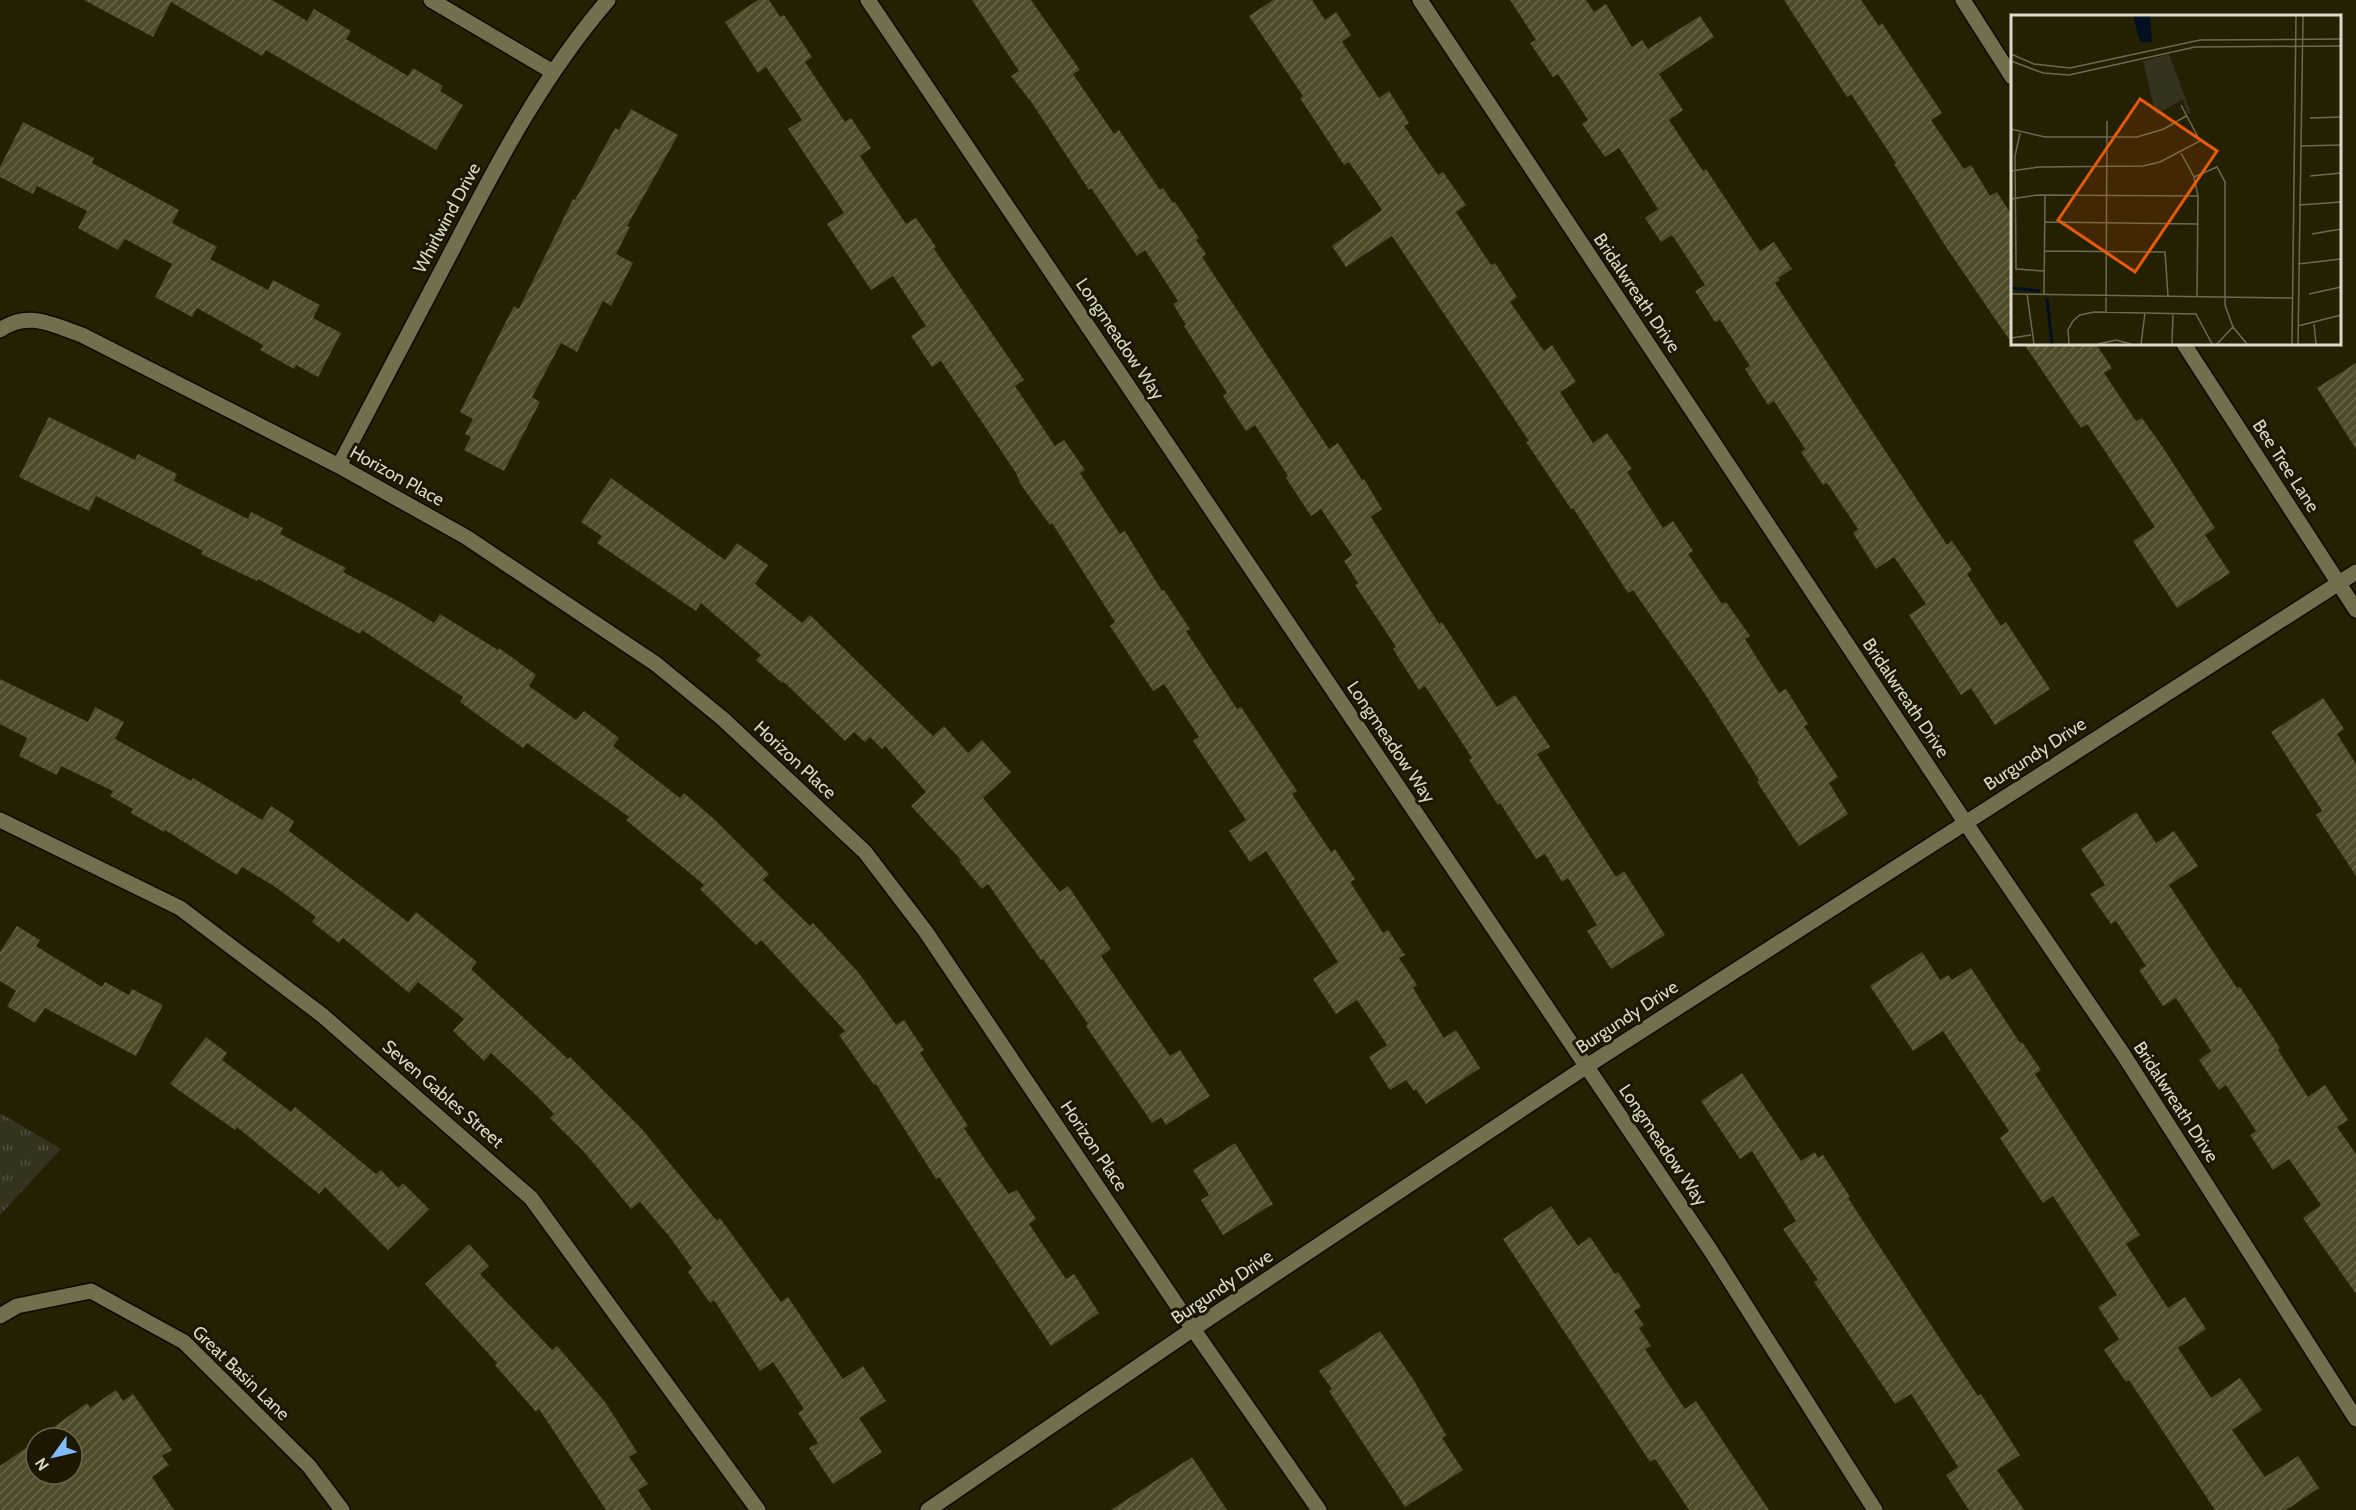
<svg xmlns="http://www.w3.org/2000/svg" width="2356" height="1510" font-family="Cabin,sans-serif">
<defs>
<pattern id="park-tufts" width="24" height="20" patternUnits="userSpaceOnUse" patternTransform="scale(1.5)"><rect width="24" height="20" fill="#353320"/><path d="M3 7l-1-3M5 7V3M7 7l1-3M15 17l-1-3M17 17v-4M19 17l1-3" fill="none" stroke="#52503f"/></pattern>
<pattern id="building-hatch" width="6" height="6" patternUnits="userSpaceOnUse" patternTransform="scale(1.5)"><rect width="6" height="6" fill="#4e4b2b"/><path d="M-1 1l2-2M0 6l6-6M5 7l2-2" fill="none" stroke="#676448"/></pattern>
</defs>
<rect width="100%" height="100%" fill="#242002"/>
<!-- park -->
<path fill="url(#park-tufts)" d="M 0,1113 L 61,1149 L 0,1215 Z"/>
<!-- building -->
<path fill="url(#building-hatch)" d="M 84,0 L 272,0 L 307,21 L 314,9 L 351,31 L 346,39 L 408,76 L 413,68 L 443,86 L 440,91 L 463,105 L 436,150 L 266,50 L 262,56 L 171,2 L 153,37 Z
M 758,0 L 769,0 L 780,17 L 784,15 L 812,57 L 805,62 L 845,122 L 851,118 L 871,148 L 860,156 L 906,224 L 916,218 L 936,247 L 934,249 L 1024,380 L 1015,386 L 1055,446 L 1064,440 L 1085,470 L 1080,473 L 1120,534 L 1125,531 L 1162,591 L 1164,590 L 1190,629 L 1186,631 L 1237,709 L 1241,707 L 1297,791 L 1292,794 L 1331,852 L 1335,849 L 1355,879 L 1350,882 L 1383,933 L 1388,930 L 1405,955 L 1399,958 L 1417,985 L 1413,988 L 1444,1038 L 1456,1030 L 1480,1068 L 1426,1104 L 1416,1089 L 1414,1091 L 1406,1080 L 1390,1090 L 1369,1057 L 1387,1045 L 1357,1000 L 1336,1014 L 1313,979 L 1338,962 L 1266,851 L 1250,862 L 1229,831 L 1246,820 L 1193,741 L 1199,737 L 1164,684 L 1153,691 L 1110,626 L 1115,622 L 1052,523 L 1050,525 L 1021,485 L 1016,473 L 941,361 L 932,367 L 911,336 L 926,326 L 893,276 L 871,290 L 827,224 L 844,213 L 788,129 L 802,120 L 766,67 L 758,73 L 725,22 Z
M 972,0 L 1031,0 L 1080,70 L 1073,74 L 1114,134 L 1119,130 L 1160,190 L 1163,188 L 1173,203 L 1175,202 L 1199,238 L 1196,240 L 1206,254 L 1202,257 L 1329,449 L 1338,443 L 1362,480 L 1364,479 L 1382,509 L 1371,517 L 1439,624 L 1442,622 L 1497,707 L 1515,695 L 1550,747 L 1537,754 L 1616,877 L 1624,871 L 1665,935 L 1611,969 L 1587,931 L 1597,925 L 1568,878 L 1562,882 L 1545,854 L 1536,859 L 1500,803 L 1498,805 L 1469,760 L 1472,758 L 1425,686 L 1419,690 L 1393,649 L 1396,647 L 1355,585 L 1358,583 L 1344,561 L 1352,555 L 1321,509 L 1311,516 L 1286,478 L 1288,476 L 1255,425 L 1246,431 L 1223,396 L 1227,393 L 1184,326 L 1186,325 L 1173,304 L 1178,301 L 1145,250 L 1137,256 L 1091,188 L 1089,190 L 1032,103 L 1011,76 L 1019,71 Z
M 1273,0 L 1312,0 L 1325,20 L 1336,12 L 1351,35 L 1342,42 L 1379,98 L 1389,91 L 1409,123 L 1404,126 L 1438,175 L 1443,172 L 1466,205 L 1456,212 L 1491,265 L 1495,263 L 1517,297 L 1510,302 L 1544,351 L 1552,345 L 1576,382 L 1560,392 L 1593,443 L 1607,433 L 1632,469 L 1627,472 L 1663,528 L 1673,521 L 1693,551 L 1688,554 L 1722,604 L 1726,602 L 1750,636 L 1745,639 L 1779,693 L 1786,689 L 1808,724 L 1804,726 L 1838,777 L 1829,783 L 1848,814 L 1799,846 L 1757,782 L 1759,780 L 1703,691 L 1633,590 L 1628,593 L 1573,508 L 1571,509 L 1526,442 L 1529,441 L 1392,236 L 1346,267 L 1332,246 L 1382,210 L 1349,162 L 1344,165 L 1300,98 L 1303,96 L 1249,16 Z
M 1510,0 L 1586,0 L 1594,12 L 1606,4 L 1632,47 L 1642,40 L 1648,49 L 1700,16 L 1714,37 L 1659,74 L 1683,110 L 1669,120 L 1703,171 L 1706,169 L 1760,251 L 1774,242 L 1792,269 L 1778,278 L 1780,280 L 1775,283 L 1947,545 L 1952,541 L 1972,570 L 1967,574 L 2001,626 L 2006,622 L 2050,689 L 1995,725 L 1971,688 L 1961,695 L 1909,615 L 1926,604 L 1894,557 L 1876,569 L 1853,533 L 1858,529 L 1827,483 L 1823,485 L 1801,452 L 1805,449 L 1774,401 L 1768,405 L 1745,369 L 1750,366 L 1720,320 L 1715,322 L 1695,291 L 1705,285 L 1672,235 L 1661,242 L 1645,218 L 1658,209 L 1619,148 L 1605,157 L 1582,124 L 1588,120 L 1558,74 L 1553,77 L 1530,43 L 1536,40 Z
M 1784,0 L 1861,0 L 1879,26 L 1882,23 L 1942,113 L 1931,120 L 1964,169 L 1971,165 L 1990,196 L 1997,192 L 2013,217 L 2013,345 L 1946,247 L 1894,164 L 1896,163 L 1851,94 L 1847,97 Z
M 631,109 L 678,135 L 627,226 L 630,227 L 616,254 L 633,263 L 611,306 L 603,301 L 577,352 L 561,343 L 532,397 L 540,402 L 504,471 L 464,450 L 471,437 L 465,434 L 473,419 L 460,412 L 514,306 L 519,309 L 573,199 L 575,200 L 615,128 L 619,130 Z
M 23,122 L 94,158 L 92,163 L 179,210 L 172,223 L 217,247 L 210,259 L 268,290 L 273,280 L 320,305 L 313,318 L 341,333 L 318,377 L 296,365 L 294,369 L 260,350 L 263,345 L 197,308 L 192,317 L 155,297 L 172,264 L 125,239 L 118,250 L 78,228 L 87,211 L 37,186 L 33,194 L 0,177 L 0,167 Z
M 2024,344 L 2096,344 L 2112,368 L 2104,373 L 2136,421 L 2142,418 L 2162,446 L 2215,528 L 2205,535 L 2230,573 L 2177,608 L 2133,541 L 2155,527 L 2087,424 L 2081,428 Z
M 2356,363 L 2356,449 L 2317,388 Z
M 49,417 L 135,460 L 138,454 L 177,474 L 174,481 L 248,519 L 251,512 L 283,528 L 280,534 L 346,568 L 343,572 L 407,606 L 434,623 L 440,614 L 498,650 L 499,648 L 536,675 L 529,686 L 576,720 L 584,711 L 619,738 L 613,746 L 680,798 L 684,793 L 714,819 L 769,874 L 763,880 L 810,926 L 813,923 L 858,972 L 896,1025 L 904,1020 L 924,1050 L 920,1053 L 968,1126 L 964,1128 L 994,1173 L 1009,1194 L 1017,1190 L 1036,1219 L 1029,1224 L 1066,1279 L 1074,1274 L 1099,1313 L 1051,1346 L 939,1177 L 936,1179 L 876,1084 L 874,1085 L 839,1035 L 845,1031 L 761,940 L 756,945 L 700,889 L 704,885 L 626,820 L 629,817 L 527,743 L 523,748 L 460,702 L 463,697 L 362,630 L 360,634 L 258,579 L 257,581 L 201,554 L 203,551 L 96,496 L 89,511 L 19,477 Z
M 611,478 L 725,560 L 737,543 L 768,565 L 755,584 L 802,623 L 810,615 L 933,736 L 944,726 L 968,753 L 982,740 L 1011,772 L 983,798 L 1060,892 L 1068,886 L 1111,949 L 1101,956 L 1170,1056 L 1180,1050 L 1210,1096 L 1166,1125 L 1161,1117 L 1152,1123 L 1086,1026 L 1088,1024 L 1043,959 L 1041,960 L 988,884 L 982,889 L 959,861 L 961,860 L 911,806 L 926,792 L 885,746 L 882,749 L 870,737 L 865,742 L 854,732 L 845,741 L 784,682 L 782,683 L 756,660 L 761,655 L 701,603 L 696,611 L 597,543 L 602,536 L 581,522 Z
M 0,679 L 88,722 L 95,707 L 124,722 L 115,739 L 191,781 L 193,778 L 262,820 L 271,806 L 294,821 L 289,831 L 408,922 L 416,912 L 477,962 L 471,969 L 568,1059 L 570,1057 L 641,1128 L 717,1221 L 720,1218 L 781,1302 L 788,1297 L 843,1379 L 863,1366 L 886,1401 L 859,1418 L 882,1452 L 833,1484 L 809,1448 L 818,1443 L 798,1413 L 804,1409 L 773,1362 L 760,1371 L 714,1300 L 710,1303 L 688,1272 L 692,1268 L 669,1236 L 640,1202 L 631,1209 L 585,1153 L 550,1118 L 554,1114 L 535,1094 L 491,1053 L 484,1061 L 453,1031 L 464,1019 L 418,982 L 409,993 L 343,938 L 339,943 L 312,922 L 316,917 L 274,886 L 242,867 L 237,875 L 165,830 L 164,832 L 131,813 L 133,809 L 110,796 L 113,791 L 61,766 L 57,775 L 19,756 L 27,738 L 0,724 Z
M 2323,698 L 2344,729 L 2337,734 L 2356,764 L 2356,876 L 2316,815 L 2322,811 L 2271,732 Z
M 2136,812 L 2156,843 L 2174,831 L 2198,866 L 2169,885 L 2237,988 L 2240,987 L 2280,1048 L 2278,1050 L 2308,1097 L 2325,1085 L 2348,1120 L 2337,1127 L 2356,1154 L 2356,1294 L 2303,1218 L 2321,1205 L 2289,1159 L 2273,1170 L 2250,1135 L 2256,1131 L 2226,1085 L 2219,1090 L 2199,1060 L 2211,1051 L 2176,998 L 2163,1006 L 2139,970 L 2146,966 L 2116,921 L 2111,924 L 2090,894 L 2105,885 L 2081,849 Z
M 17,926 L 40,940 L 36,946 L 102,987 L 105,982 L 129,995 L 132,989 L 163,1005 L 136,1056 L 45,1008 L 35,1023 L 7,1006 L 16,991 L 0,981 L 0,952 Z
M 1922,952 L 1940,980 L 1948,975 L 1952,980 L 1971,968 L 2020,1043 L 2022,1042 L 2041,1070 L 2035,1074 L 2140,1235 L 2126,1244 L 2168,1308 L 2185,1297 L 2206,1329 L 2178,1348 L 2211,1398 L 2240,1378 L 2262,1410 L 2232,1430 L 2265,1477 L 2298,1456 L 2319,1488 L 2286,1510 L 2215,1510 L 2129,1380 L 2126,1382 L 2104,1350 L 2119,1339 L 2098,1307 L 2117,1295 L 2053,1196 L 2043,1203 L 2023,1173 L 2000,1138 L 2009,1131 L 1943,1031 L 1913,1051 L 1870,986 Z
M 206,1037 L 227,1053 L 222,1060 L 291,1112 L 295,1107 L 376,1174 L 381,1170 L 398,1188 L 403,1183 L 429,1209 L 388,1250 L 325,1187 L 319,1194 L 237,1127 L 235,1130 L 170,1084 Z
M 1742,1073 L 1801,1161 L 1815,1152 L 1818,1158 L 1823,1155 L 1850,1197 L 1848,1198 L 1923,1313 L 1978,1396 L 1981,1394 L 2020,1455 L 1997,1470 L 2024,1510 L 1969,1510 L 1946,1475 L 1958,1467 L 1911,1394 L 1895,1404 L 1814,1282 L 1818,1280 L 1783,1229 L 1796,1221 L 1752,1151 L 1740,1159 L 1701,1101 Z
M 1235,1143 L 1273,1204 L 1223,1235 L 1201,1200 L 1209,1195 L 1193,1170 Z
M 1551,1206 L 1578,1246 L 1590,1237 L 1615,1274 L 1618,1272 L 1641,1307 L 1634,1311 L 1644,1325 L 1639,1328 L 1651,1346 L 1645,1349 L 1685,1409 L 1696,1401 L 1769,1510 L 1689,1510 L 1655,1459 L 1650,1462 L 1503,1239 Z
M 469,1244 L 489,1266 L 480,1274 L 552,1350 L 557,1346 L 605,1402 L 637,1452 L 629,1457 L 648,1484 L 638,1490 L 651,1510 L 606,1510 L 539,1409 L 536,1412 L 495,1365 L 497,1363 L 425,1284 Z
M 1380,1331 L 1413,1379 L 1446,1435 L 1442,1438 L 1463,1470 L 1405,1507 L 1329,1391 L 1332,1389 L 1319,1371 Z
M 116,1390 L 123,1401 L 133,1394 L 172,1450 L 162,1456 L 169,1465 L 152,1477 L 174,1510 L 0,1510 L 0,1466 L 36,1441 L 36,1474 L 72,1474 L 72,1438 L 40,1437 L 87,1403 L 90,1408 Z
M 1192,1457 L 1227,1510 L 1111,1510 Z"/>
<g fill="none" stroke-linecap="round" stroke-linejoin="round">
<defs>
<path id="service" d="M 0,1316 L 17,1306 L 91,1291 L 184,1342 L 309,1466 L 342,1510"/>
<path id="minor" d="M 431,0 L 553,72
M 868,0 L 1711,1251 L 1875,1510
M 1420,0 L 1965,822 L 2123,1054 L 2356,1419
M 1963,0 L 2012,77
M 0,330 C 28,310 53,325 82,335 L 339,466 L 466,537 L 656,664 L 723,719 L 865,852 L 926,932 L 1193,1329 L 1319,1510
M 2184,344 L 2356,610
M 339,466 C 378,392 417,317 456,243 C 500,158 545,73 608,0
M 0,820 L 180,908 L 322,1015 L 531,1198 L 758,1510
M 928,1510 L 1193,1329 L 1587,1066 L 2356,572"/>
</defs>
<!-- service casing -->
<use href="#service" stroke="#0d0900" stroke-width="18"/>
<!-- minor casing -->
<use href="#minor" stroke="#0d0900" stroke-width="18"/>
<!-- service -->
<use href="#service" stroke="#726e4e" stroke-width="15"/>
<!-- minor -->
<use href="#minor" stroke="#726e4e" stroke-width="15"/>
</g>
<g text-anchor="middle" stroke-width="6" stroke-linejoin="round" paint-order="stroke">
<!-- street labels -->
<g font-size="18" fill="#dad9c7" stroke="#1b1700">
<text transform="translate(447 218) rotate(-62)" y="6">Whirlwind Drive</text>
<text transform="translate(1637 293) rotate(56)" y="6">Bridalwreath Drive</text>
<text transform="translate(1120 339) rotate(56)" y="6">Longmeadow Way</text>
<text transform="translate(2286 466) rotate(57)" y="6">Bee Tree Lane</text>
<text transform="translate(397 476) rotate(29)" y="6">Horizon Place</text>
<text transform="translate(1906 698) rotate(56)" y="6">Bridalwreath Drive</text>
<text transform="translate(1391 742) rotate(56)" y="6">Longmeadow Way</text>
<text transform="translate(2035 754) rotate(-33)" y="6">Burgundy Drive</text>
<text transform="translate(795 760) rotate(43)" y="6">Horizon Place</text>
<text transform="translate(1627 1017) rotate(-33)" y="6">Burgundy Drive</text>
<text transform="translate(443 1094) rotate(41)" y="6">Seven Gables Street</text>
<text transform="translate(2176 1102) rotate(57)" y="6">Bridalwreath Drive</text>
<text transform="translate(1663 1145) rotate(56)" y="6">Longmeadow Way</text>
<text transform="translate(1094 1146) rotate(56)" y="6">Horizon Place</text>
<text transform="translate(1222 1287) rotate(-34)" y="6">Burgundy Drive</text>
<text transform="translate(241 1373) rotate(44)" y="6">Great Basin Lane</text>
</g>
</g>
<!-- overview -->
<g transform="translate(2011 15)">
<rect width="330" height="330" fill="#242002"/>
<path d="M 158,39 L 180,98 L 176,98 L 172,84 L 145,100 L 132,46 Z" fill="#353320"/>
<path d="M 122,1 L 139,1 L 141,27 L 129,27 Z" fill="#020f20"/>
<path fill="none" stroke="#020f20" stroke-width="3" d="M 0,273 L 29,276M 36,283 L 41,329"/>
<path fill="none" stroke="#6d6a51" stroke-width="1.5" d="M 0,39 L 23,49 L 59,53 L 189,25 L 330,24M 0,46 L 32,58 L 58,60 L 184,32 L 330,31M 299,103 L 330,102M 0,114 L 34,122 L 126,122 L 153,114 L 175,101M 9,118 L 4,141 L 5,254 L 33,256M 289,131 L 330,130M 170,138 L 183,162 L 187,181 L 186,282M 0,156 L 28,152 L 132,151 L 149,147 L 189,126 L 170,90M 299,161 L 330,158M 183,162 L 206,152 L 214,167 L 214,290 L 222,312 L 236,329M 0,184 L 26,180 L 187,181M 288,190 L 330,187M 34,207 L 187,209M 301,219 L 330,214M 34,236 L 154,237 L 157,281M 287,249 L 330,244M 0,279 L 282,283M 16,279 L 23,329M 298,279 L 330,272M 33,280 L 34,180M 95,298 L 96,106M 303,309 L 305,329M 287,311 L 330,300M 0,323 L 20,320M 58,329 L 57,315 L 62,306 L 69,300 L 83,297 L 185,299 L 201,329M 87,329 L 105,325 L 120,329M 130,329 L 134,298M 161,329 L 162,298M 206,329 L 222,312M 281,329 L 285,1M 287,329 L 292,1"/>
<path fill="#e8590c" fill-opacity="0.15" stroke="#e8590c" stroke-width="3" d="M 129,84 L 206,136 L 124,257 L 47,205 Z"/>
<rect width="330" height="330" fill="none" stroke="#dad9c7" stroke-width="3"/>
</g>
<!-- north arrow -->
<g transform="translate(54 1456) rotate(236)"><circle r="28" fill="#1b1700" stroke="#676550" stroke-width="1.5"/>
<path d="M0-4.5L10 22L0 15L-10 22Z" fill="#84bcfb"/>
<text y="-9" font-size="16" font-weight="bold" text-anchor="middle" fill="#dad9c7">N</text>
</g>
</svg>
